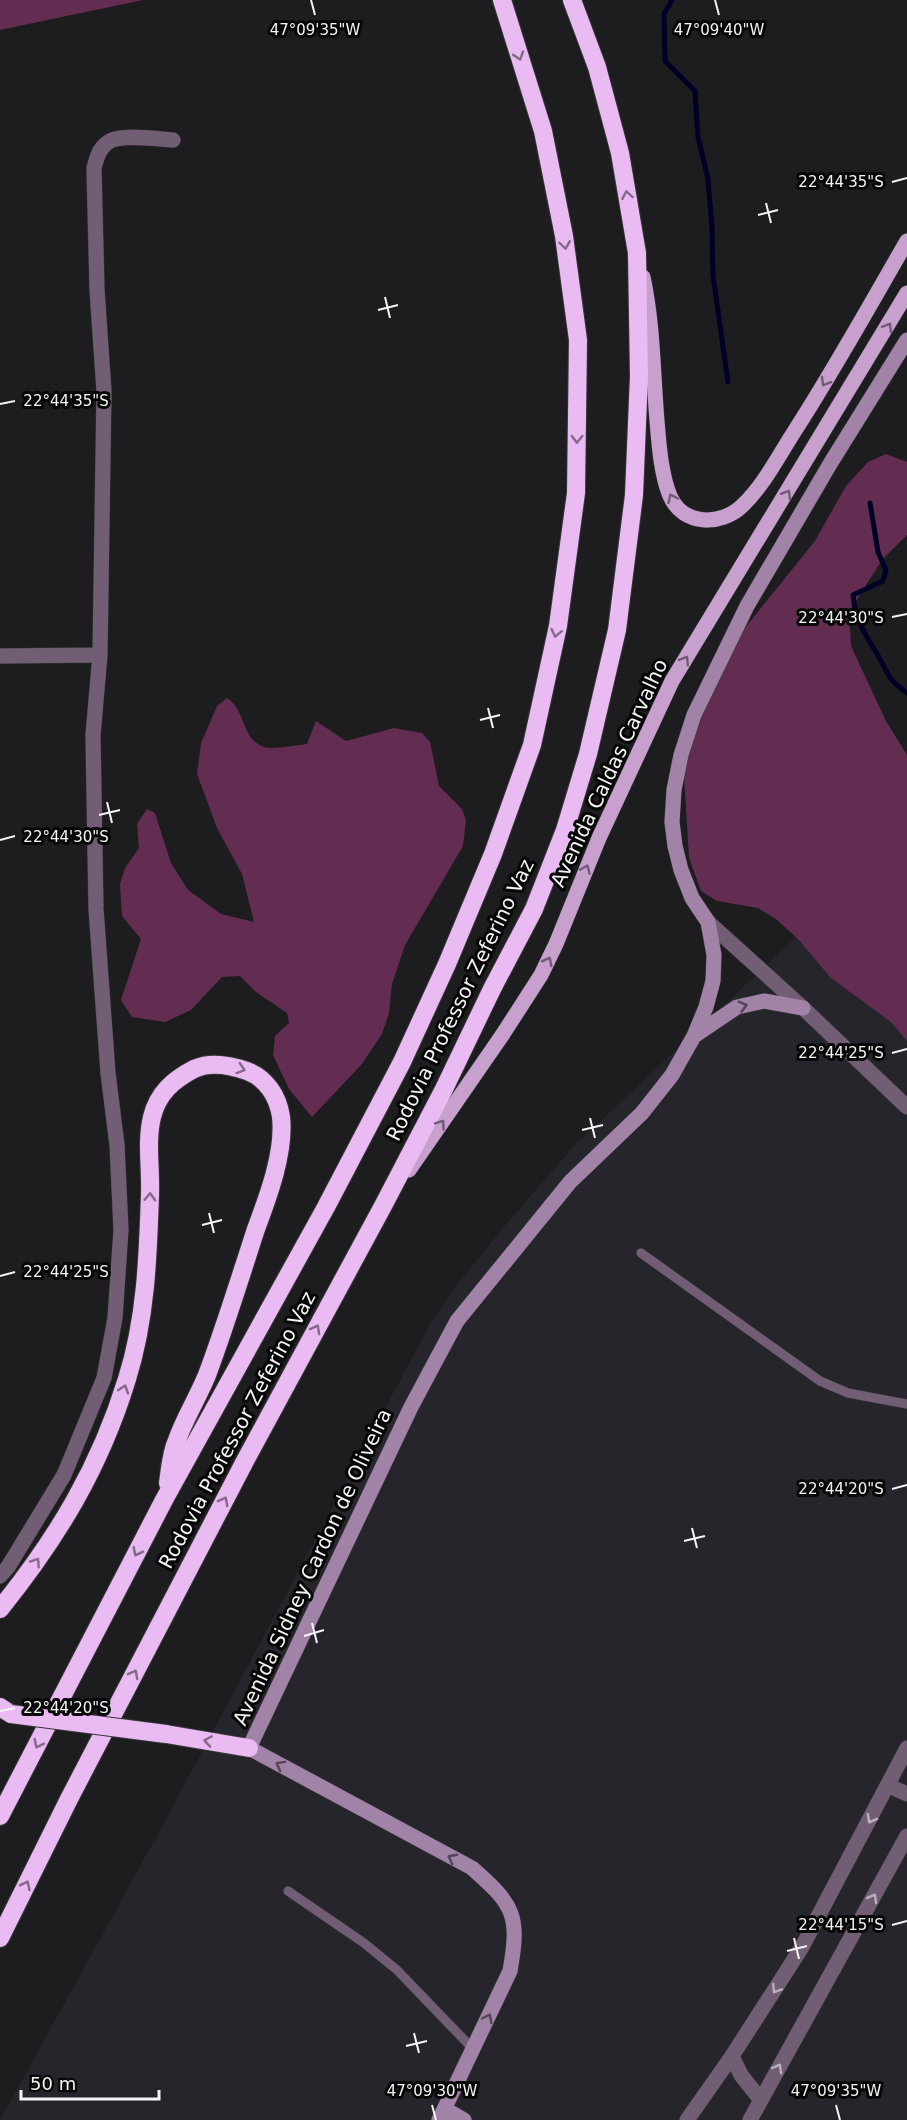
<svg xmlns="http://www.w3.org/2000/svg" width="907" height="2120" font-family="'DejaVu Sans',sans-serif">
<rect width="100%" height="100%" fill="#1d1c1e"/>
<!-- built -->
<path fill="#27252c" d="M 796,937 L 907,1032 L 907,2120 L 0,2120 L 164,1823 L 429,1326 L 451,1292 L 502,1229 L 573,1147 Z"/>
<!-- forest -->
<path fill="#632d52" d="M 0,0 L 143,0 L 0,30 Z
M 886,454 L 907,462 L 907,535 L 882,560 L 849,612 L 851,646 L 886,721 L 907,755 L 907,1041 L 891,1022 L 831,978 L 799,940 L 776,919 L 758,908 L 717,901 L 701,891 L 689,858 L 684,776 L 689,751 L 707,704 L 736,639 L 815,541 L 846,486 L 868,462 Z
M 227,698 C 247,711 240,738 264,747 C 272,750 297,745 307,744 L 316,721 L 346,741 L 394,728 L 422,733 L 430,742 L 439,786 L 462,809 L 466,820 L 463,846 L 405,945 L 392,984 L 389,1013 L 382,1034 L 361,1065 L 312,1117 L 289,1089 L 273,1055 L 275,1036 L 289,1023 L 287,1013 L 256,992 L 240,976 L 222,977 L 191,1010 L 165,1022 L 132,1017 L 121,1000 L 141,939 L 122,916 L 120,884 L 125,868 L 139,848 L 137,824 L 147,809 L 155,813 L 171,863 L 188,890 L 221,914 L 254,922 L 242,874 L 217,828 L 197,774 L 201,743 L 217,706 Z"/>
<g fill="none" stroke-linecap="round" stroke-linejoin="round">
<!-- stream -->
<path stroke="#000027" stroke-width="5" d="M 672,0 L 664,14 L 665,61 L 695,91 L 698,137 L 708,179 L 712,228 L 713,275 L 728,382
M 870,503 L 878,552 L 886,570 L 883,581 L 853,595 C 855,618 864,633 876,652 C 888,672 886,678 907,693"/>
<defs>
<path id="lane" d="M 641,1253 L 820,1381 L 848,1393 L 907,1404
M 288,1891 L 364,1943 L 397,1970 L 473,2049"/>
<path id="street" d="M 0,656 L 100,655
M 708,922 L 803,1008 L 907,1107
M 0,1576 L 8,1567 L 64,1475 L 104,1378 L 115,1318 L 121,1230 L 117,1145 L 108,1073 L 96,909 L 93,735 L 100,655 L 104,391 L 97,290 L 94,168 C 97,158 98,150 107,143 C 118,133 158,139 173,140
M 889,1786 L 907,1794
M 732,2056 L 741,2075 L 760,2099
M 687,2120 L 732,2056 L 802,1947 L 907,1748
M 750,2120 L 907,1836"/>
<path id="secondary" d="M 694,1036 L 737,1007 L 764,1001 L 803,1008
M 445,2109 L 464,2120
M 439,2120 L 510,1971 C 520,1915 514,1905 472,1868 L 249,1748 L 411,1407 L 457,1321 L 570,1182 L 642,1113 L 672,1075 L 694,1036 L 706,1007 L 713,981 L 714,955 L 708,922 L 692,898 L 681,870 L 675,846 L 672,822 L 674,790 L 681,755 L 694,715 L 747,606 L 830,464 L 907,340"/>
<path id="primary" d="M 643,277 C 653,323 653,373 657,421 C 659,445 661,474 670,496 C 683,526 721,526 742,506 C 764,485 778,457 794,432 C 834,370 870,305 907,241
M 409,1170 L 503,1034 L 541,975 L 556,944 L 599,838 L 672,681 L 907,293"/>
<path id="highway" d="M 0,1609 C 58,1537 100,1467 127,1379 C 146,1319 148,1256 150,1194 C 151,1168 146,1142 152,1117 C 158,1093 173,1080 194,1069 C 211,1061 230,1065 247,1071 C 266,1078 278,1096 281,1117 C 285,1152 268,1197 256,1229 C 240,1278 225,1327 207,1375 C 198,1397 185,1418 177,1440 C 171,1453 170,1469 168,1483
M 0,1707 L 11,1714
M 166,1734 L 249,1748
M 0,1816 L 164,1500 L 326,1207 L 402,1062 L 447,964 L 493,854 L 532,745 L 558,626 L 576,493 L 578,340 L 564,236 L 543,131 L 502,0
M 0,1938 L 69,1799 L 245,1461 L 383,1206 L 444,1089 L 492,989 L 534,909 L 565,830 L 588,754 L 617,630 L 634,495 L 639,376 L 637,253 L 620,153 L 597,67 L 572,0"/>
</defs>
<!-- lane casing -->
<use href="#lane" stroke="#373638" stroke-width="10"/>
<!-- street casing -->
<use href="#street" stroke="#373638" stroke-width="16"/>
<!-- secondary casing -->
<use href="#secondary" stroke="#373638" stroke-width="16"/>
<!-- primary casing -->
<use href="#primary" stroke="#373638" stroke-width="16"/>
<!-- highway casing -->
<use href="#highway" stroke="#373638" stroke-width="20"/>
<!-- lane -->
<use href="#lane" stroke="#715e74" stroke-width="9"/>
<!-- street -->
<use href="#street" stroke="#715e74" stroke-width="15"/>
<!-- secondary -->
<use href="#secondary" stroke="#a183a7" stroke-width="15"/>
<!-- primary -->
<use href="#primary" stroke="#c7a0ce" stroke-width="15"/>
<!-- highway -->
<use href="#highway" stroke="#eabaf2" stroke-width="18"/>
<defs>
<path id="highway-bridge" d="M 11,1714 L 166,1734"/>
</defs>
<!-- highway-bridge casing -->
<use href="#highway-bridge" stroke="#373638" stroke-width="20" stroke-linecap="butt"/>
<!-- highway-bridge -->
<use href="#highway-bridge" stroke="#eabaf2" stroke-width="18"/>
</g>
<!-- one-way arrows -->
<defs><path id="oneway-chevron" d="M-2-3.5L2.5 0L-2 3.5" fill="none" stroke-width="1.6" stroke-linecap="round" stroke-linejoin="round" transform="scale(1.5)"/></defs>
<g stroke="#846988">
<use href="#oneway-chevron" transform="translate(519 56) rotate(72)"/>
<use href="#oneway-chevron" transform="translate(627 195) rotate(-100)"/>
<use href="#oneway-chevron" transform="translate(565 245) rotate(82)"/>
<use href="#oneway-chevron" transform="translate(577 439) rotate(91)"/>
<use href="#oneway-chevron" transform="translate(556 633) rotate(102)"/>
<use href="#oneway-chevron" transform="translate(241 1069) rotate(18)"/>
<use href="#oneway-chevron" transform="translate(150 1197) rotate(-88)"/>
<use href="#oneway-chevron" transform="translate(316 1329) rotate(-61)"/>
<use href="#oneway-chevron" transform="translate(124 1389) rotate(-72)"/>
<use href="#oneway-chevron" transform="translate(224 1501) rotate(-62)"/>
<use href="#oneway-chevron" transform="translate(137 1552) rotate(117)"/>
<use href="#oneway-chevron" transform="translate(36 1562) rotate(-56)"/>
<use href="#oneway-chevron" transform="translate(134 1674) rotate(-62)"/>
<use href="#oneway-chevron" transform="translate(208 1741) rotate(-171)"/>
<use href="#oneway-chevron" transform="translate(38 1744) rotate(117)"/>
<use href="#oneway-chevron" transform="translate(26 1885) rotate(-64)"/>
</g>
<g stroke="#715b74">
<use href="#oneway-chevron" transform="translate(888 327) rotate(-59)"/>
<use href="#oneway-chevron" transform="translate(825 382) rotate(120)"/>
<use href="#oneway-chevron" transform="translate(787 494) rotate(-59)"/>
<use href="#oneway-chevron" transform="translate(672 498) rotate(-115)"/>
<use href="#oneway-chevron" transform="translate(685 660) rotate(-58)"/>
<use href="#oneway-chevron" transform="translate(586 869) rotate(-67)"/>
<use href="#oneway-chevron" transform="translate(548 961) rotate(-63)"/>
<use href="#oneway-chevron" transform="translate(441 1124) rotate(-55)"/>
</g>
<g stroke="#544557">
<use href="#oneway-chevron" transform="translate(743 1006) rotate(-15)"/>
<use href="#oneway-chevron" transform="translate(280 1765) rotate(-151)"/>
<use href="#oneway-chevron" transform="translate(452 1858) rotate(-152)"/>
<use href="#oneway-chevron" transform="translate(488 2018) rotate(-65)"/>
</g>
<g stroke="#b9b0bb">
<use href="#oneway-chevron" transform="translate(871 1819) rotate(118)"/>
<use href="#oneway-chevron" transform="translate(873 1898) rotate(-61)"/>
<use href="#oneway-chevron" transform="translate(776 1989) rotate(123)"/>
<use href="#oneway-chevron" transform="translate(778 2068) rotate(-61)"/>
</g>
<!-- ticks -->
<path fill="none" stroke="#f4f3f5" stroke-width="2" d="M 311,0 L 315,15M 715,0 L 719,15M 892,182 L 907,178M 766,203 L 771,223M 758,215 L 778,210M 385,297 L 390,318M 378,310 L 398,305M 0,404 L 15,401M 892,617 L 907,614M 488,708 L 493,728M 480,720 L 500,715M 107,802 L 112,823M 99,815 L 120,810M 0,840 L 15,836M 892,1053 L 907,1049M 590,1118 L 595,1138M 582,1130 L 603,1125M 209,1213 L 214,1233M 202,1225 L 222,1220M 0,1276 L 15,1272M 892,1489 L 907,1485M 692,1528 L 697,1548M 684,1541 L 705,1536M 312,1623 L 317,1643M 304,1636 L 324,1630M 0,1711 L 15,1708M 892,1925 L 907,1921M 794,1938 L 799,1959M 787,1951 L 807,1946M 414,2033 L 419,2053M 406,2046 L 427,2041M 432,2105 L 436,2120M 836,2105 L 840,2120"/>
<g text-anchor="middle" stroke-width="6" stroke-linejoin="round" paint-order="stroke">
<!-- street labels -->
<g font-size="20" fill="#f4f3f5" stroke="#070707">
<text transform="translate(609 773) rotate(-65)" y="7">Avenida Caldas Carvalho</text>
<text transform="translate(460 1000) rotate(-64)" y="7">Rodovia Professor Zeferino Vaz</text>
<text transform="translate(237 1430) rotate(-62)" y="7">Rodovia Professor Zeferino Vaz</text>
<text transform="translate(312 1567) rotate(-65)" y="7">Avenida Sidney Cardon de Oliveira</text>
</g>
</g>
<g font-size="15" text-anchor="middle" fill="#f4f3f5" stroke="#070707" stroke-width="6" stroke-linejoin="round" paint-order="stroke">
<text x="315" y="35">47°09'35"W</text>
<text x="719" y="35">47°09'40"W</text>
<text x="841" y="187">22°44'35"S</text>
<text x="66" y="406">22°44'35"S</text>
<text x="841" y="623">22°44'30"S</text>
<text x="66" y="842">22°44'30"S</text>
<text x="841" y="1058">22°44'25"S</text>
<text x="66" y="1277">22°44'25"S</text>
<text x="841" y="1494">22°44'20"S</text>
<text x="66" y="1713">22°44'20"S</text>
<text x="841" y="1930">22°44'15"S</text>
<text x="432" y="2096">47°09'30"W</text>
<text x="836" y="2096">47°09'35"W</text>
</g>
<!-- scale -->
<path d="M21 2090v9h138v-9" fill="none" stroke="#f4f3f5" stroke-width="3"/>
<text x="30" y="2090" font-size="18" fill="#f4f3f5" stroke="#070707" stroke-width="4.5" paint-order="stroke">50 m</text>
</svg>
